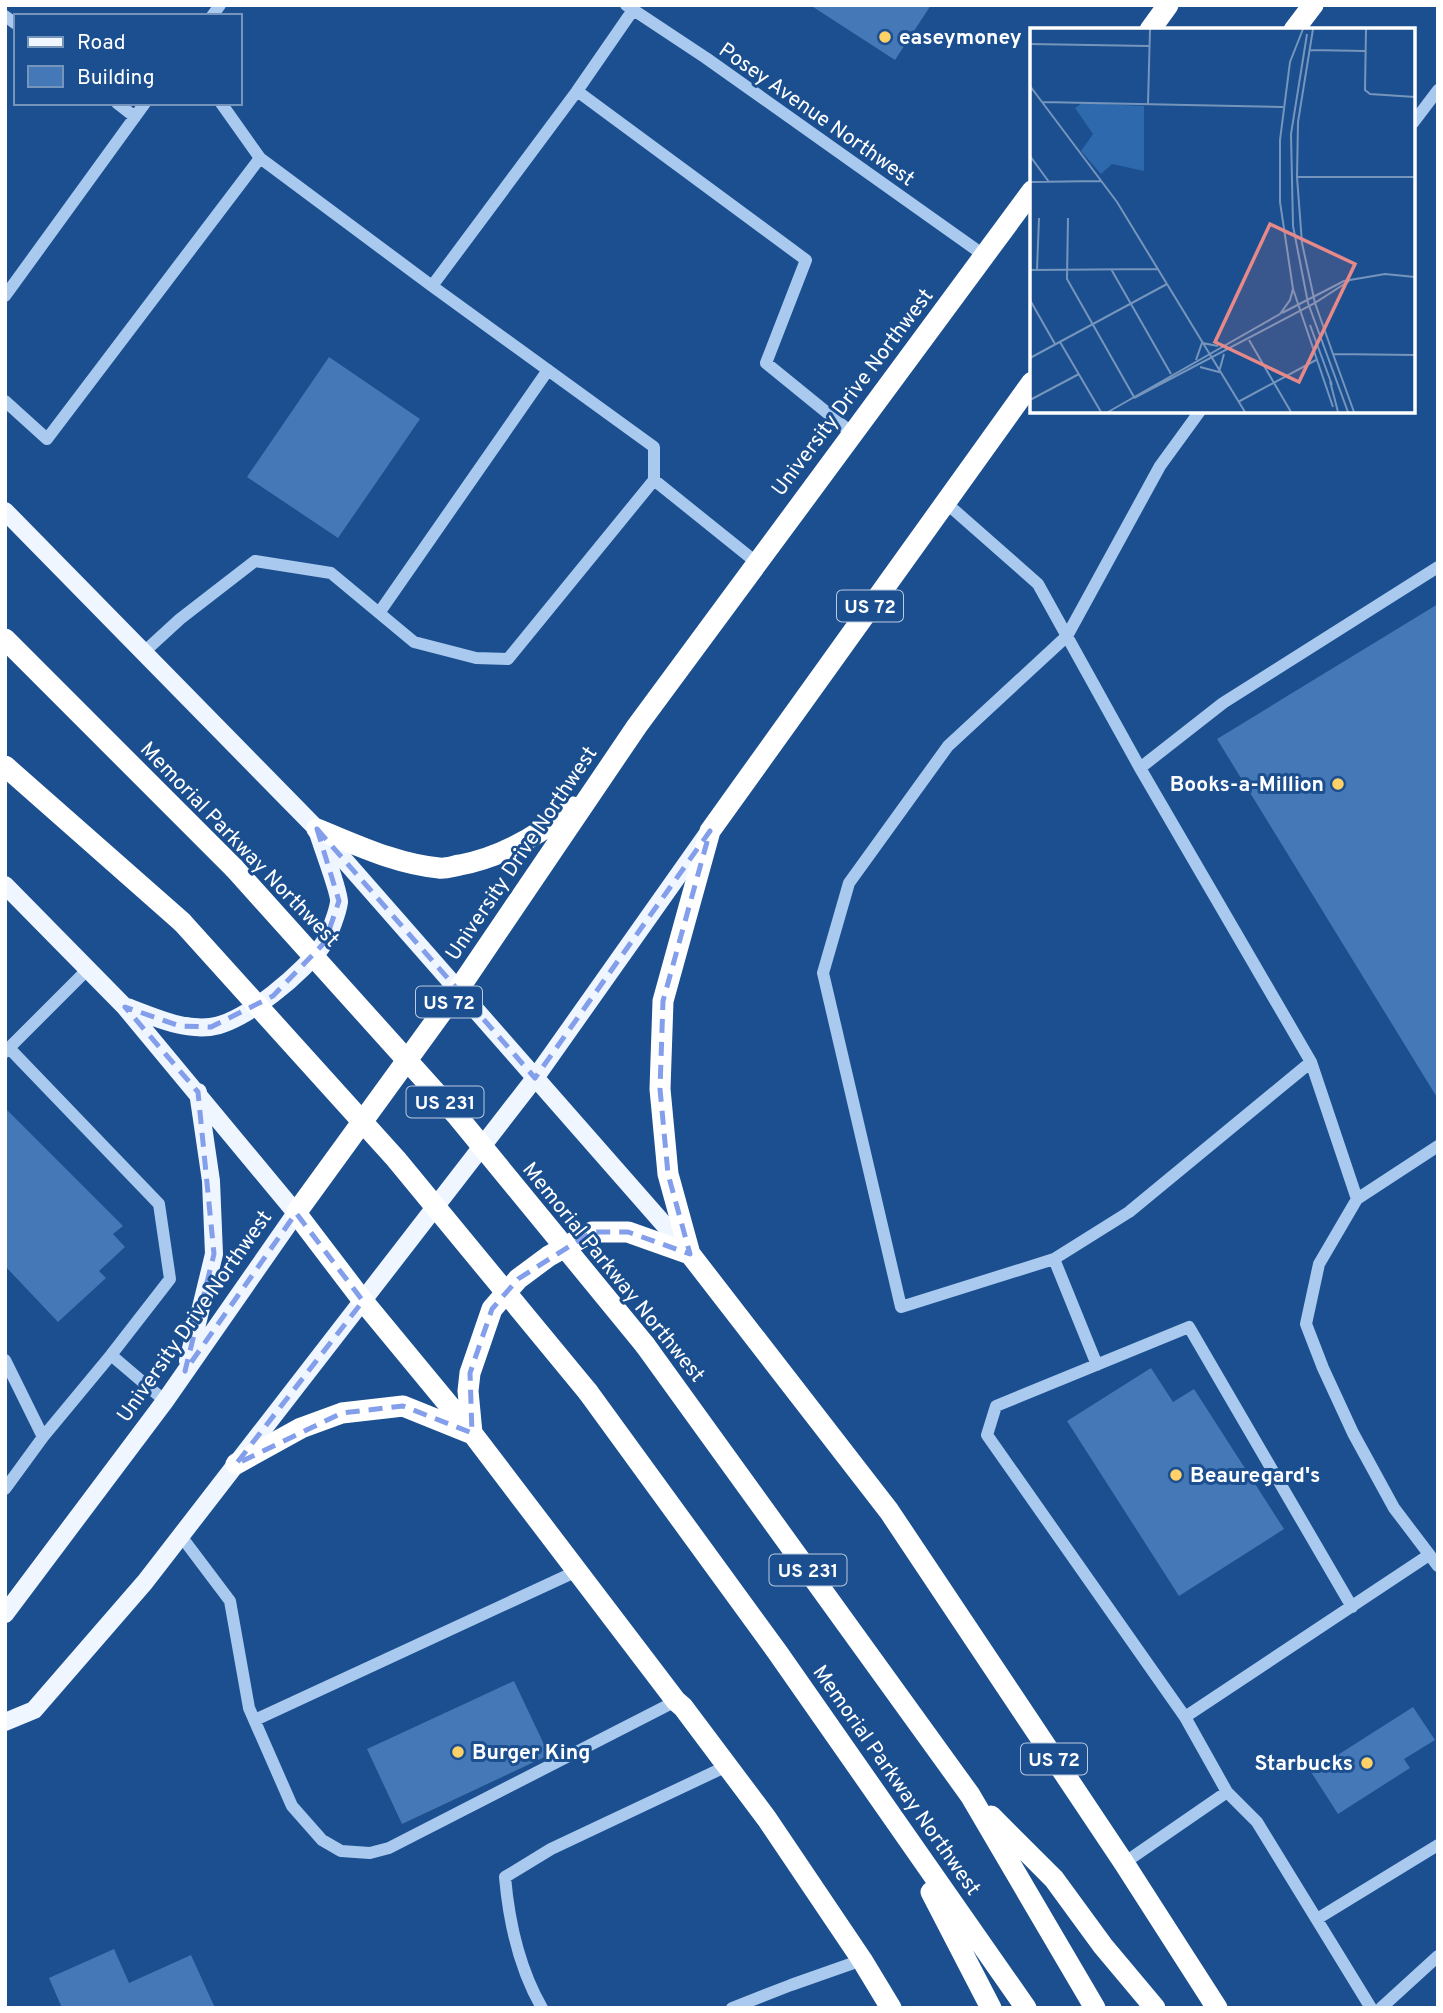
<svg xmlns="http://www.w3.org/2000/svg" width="1443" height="2013" font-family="Overpass,sans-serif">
<rect width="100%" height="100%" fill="#1b4f8f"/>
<!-- building -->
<path fill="#4478b7" d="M 810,5 L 931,5 L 895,60 Z
M 329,357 L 420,419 L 338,538 L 247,477 Z
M 1438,604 L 1438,1099 L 1217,739 Z
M 5,1108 L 123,1226 L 113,1234 L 125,1247 L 99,1271 L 106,1278 L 58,1322 L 5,1266 Z
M 1151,1368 L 1173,1402 L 1194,1389 L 1284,1529 L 1179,1596 L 1067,1421 Z
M 514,1681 L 549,1755 L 402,1824 L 367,1749 Z
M 1413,1707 L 1435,1740 L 1404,1759 L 1410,1768 L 1338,1814 L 1311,1772 Z
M 114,1949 L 129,1983 L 191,1955 L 215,2008 L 62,2008 L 49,1978 Z"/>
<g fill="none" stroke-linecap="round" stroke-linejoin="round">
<!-- minor -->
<path stroke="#a9c9ee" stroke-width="12" d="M 626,5 L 706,58 L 985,256
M 5,16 L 16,24
M 212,16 L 220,5
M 577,91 L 633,10
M 117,103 L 135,117
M 221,103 L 260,158 L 432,286 L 654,447 L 654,480 L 756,562
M 1413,123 L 1438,90
M 432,286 L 577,91 L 806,260 L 766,363 L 852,433
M 5,296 L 145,103
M 5,401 L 47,439 L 260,158
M 1200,411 L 1160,466 L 1067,636 L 948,746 L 849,883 L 823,973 L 901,1307 L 1054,1259 L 1129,1212 L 1311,1062
M 945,502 L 1038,584 L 1140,768 L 1311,1062 L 1357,1199
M 379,613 L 548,370
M 144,652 L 180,619 L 255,561 L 331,573 L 414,642 L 476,658 L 508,659 L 654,480
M 1140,768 L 1223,703 L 1438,567
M 9,1048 L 159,1204 L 170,1279 L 111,1355 L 43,1437
M 5,1052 L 88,969
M 1438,1146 L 1357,1199 L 1319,1264 L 1306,1324 L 1323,1368 L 1353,1433 L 1394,1508 L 1438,1566
M 1054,1259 L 1097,1365
M 111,1355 L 165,1401
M 5,1360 L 43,1437 L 5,1489
M 181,1536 L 230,1601 L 249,1708 L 292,1806 L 322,1840 L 341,1851 L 370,1853 L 389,1848 L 676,1701
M 1352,1607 L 1189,1327 L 996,1406 L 987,1435 L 1185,1717 L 1227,1792 L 1257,1822 L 1371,2008
M 1185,1717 L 1429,1555
M 255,1720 L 577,1571
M 1124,1863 L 1227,1792
M 1317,1919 L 1438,1845
M 542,2008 C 519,1968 509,1923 505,1877 L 551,1849 L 727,1766
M 732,2008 L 791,1985 L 862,1960
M 1381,2008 L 1438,1956"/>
<!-- major -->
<path stroke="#f0f6ff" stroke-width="18" d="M 5,511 L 317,829 L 690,1254
M 5,885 L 125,1007 L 296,1213 L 165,1401 L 5,1614
M 127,1007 C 154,1017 181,1030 210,1027 C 244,1023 306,971 324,943 C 329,936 338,911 339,902 C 340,894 323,848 319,836
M 188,1361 L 214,1254 L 211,1181 L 198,1092
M 5,1722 L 34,1710 L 145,1582 L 535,1078 L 706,836"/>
<!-- highway -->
<path stroke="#fff" stroke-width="21" d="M 1150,30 L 1168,5
M 1294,30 L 1313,5
M 1032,382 L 710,831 L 663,1001 L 660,1089 L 668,1174 L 690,1254 L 889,1511 L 1124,1863 L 1217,2008
M 5,639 L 234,868
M 5,766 L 182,922
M 317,829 C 357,845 396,864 439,868 C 446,869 453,866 460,865 C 502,857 541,834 573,807
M 645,1345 L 970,1795 L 1095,2008
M 588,1392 L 778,1653 L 1026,2008
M 472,1433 L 468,1391 L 470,1373 L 492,1309 L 518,1279 L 549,1256 L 592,1232 L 628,1232 L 690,1254
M 236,1464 L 301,1428 L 342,1413 L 403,1406 L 470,1433
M 991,1816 L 1054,1879 L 1103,1946 L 1155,2008
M 931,1892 L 991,2008
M 891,2008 L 862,1960 L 767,1819 L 683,1707 L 676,1701 L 472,1433 L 363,1301 L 296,1213 L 458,990 L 637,726 L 1032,191"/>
<!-- highway-bridge -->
<path stroke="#fff" stroke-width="21" d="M 234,868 L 458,1117 L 645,1345
M 182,922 L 396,1159 L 588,1392"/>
</g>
<!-- marked area -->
<path fill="none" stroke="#839eea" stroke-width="5" stroke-dasharray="14 9" stroke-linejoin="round" d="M 317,829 L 535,1078 L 710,831 L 663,1001 L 660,1089 L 668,1174 L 690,1254 L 628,1232 L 592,1232 L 518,1279 L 492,1309 L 470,1373 L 472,1433 L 403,1406 L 342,1413 L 236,1464 L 363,1301 L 296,1213 L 185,1371 L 214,1254 L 198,1092 L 125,1007 L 180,1026 L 211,1027 L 273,996 L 325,942 L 339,901 Z"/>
<!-- markers -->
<g fill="#ffd166" stroke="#1b4f8f" stroke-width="2.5">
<circle cx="885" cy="37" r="7"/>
<circle cx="1338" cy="784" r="7"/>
<circle cx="1176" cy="1475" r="7"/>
<circle cx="458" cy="1752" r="7"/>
<circle cx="1367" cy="1763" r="7"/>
</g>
<g text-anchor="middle" stroke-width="6" stroke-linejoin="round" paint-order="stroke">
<!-- shield labels -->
<g fill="#1b4f8f" stroke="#bbcadd" stroke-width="2">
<rect x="837" y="590.5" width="66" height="31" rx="5"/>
<rect x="416" y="986.5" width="66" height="31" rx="5"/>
<rect x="406.5" y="1086.5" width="77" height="31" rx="5"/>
<rect x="769.5" y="1554.5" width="77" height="31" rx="5"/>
<rect x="1021" y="1743.5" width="66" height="31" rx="5"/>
</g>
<g font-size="19" font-weight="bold" fill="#fff">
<text x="870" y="613">US 72</text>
<text x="449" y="1009">US 72</text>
<text x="445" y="1109">US 231</text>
<text x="808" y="1577">US 231</text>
<text x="1054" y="1766">US 72</text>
</g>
<!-- poi labels -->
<g font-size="21" font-weight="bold" fill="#fff" stroke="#1b4f8f" text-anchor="start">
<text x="899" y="44">easeymoney</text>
<text x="1324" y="791" text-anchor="end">Books-a-Million</text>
<text x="1190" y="1482">Beauregard's</text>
<text x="472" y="1759">Burger King</text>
<text x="1353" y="1770" text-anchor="end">Starbucks</text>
</g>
<!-- street labels -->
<g font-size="21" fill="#fff" stroke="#1b4f8f">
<text transform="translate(817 114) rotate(35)" y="7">Posey Avenue Northwest</text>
<text transform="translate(852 392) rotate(-53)" y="7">University Drive Northwest</text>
<text transform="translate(240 844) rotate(46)" y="7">Memorial Parkway Northwest</text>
<text transform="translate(521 853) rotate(-56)" y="7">University Drive Northwest</text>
<text transform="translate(614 1272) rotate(51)" y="7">Memorial Parkway Northwest</text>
<text transform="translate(194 1316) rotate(-55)" y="7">University Drive Northwest</text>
<text transform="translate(897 1780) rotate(55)" y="7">Memorial Parkway Northwest</text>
</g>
</g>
<!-- overview -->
<g transform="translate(1030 28)">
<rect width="385" height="385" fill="#1b4f8f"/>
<path d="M 52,75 L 114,78 L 114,143 L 82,136 L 71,146 L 51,123 L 63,106 L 45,80 Z" fill="#2e69ad"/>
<path fill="none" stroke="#7695bc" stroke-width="2" d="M 336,1 L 335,62 L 340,66 L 385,69M 277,6 L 261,106 L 263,198 L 278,275 L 318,384M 0,16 L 119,18M 280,22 L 335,23M 0,58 L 87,174 L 215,384M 12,74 L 253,79M 118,76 L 120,1M 0,128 L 19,154M 267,149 L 385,149M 0,154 L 71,153M 38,190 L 37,251 L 104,369M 81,241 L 141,346M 1,242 L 128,241M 7,242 L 9,190M 263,261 L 303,379M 0,272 L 25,316M 252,285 L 314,253 L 355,246 L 385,249M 280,297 L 302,357M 219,312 L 261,384M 30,314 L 71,384M 303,326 L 385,327M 303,326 L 285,275 L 319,253M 303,326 L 324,384M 0,330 L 137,256M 166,332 L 172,315 L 188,318M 170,339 L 189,344 L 194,326M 300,353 L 308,384M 104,370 L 285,275 L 272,215 L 267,149 L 268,94 L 283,1M 0,372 L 49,346M 208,374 L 286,332M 78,384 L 250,286 L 260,272 L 263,261 L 250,174 L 250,112 L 260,34 L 273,1"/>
<path fill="#e88989" fill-opacity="0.15" stroke="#e88989" stroke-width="3.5" d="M 240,196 L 325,236 L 269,354 L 185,314 Z"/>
<rect width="385" height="385" fill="none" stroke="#fff" stroke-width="3.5"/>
</g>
<!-- border -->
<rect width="1443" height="2013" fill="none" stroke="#ffffff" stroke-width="14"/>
<!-- legend -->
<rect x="14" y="14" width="228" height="91" fill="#1b4f8f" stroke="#7695bc" stroke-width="2"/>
<rect x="28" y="37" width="35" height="10" fill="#f0f6ff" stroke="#7695bc" stroke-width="2"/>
<text x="77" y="49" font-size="21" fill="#ffffff">Road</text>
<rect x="28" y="66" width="35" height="21" fill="#4478b7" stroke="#7695bc" stroke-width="2"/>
<text x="77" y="84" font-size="21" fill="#ffffff">Building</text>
</svg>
